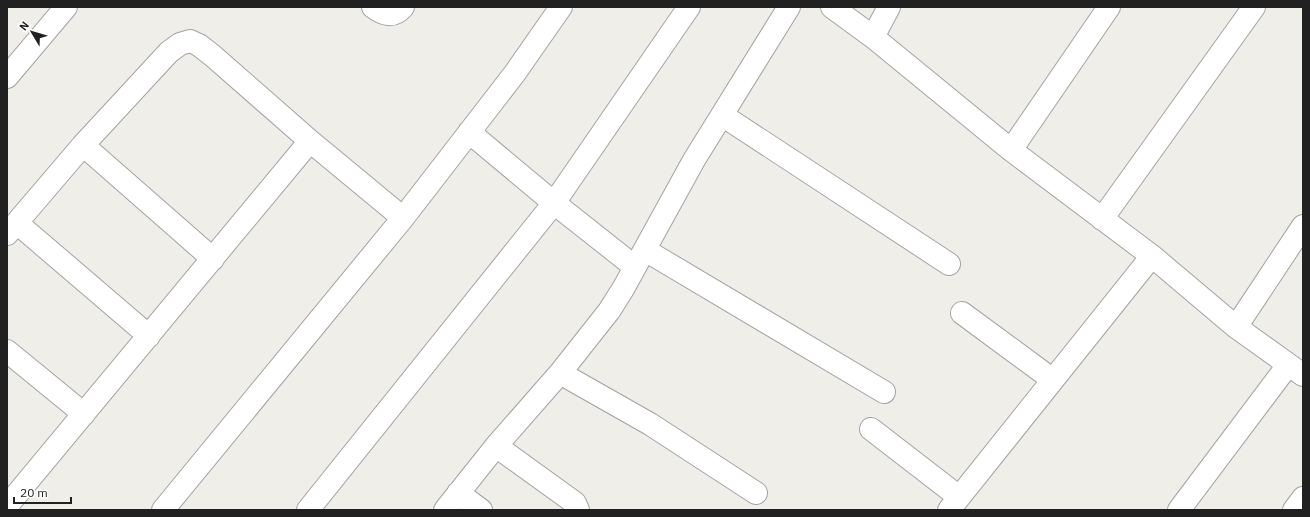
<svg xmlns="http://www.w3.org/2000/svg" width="1310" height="517" font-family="'IBM Plex Sans',sans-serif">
<rect width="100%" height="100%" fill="#f0eee9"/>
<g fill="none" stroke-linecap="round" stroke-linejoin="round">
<defs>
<path id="minor" d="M 373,7 C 383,15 394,18 403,7
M 832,7 L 873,37 L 1011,150 L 1152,256 L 1236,327 L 1303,375
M 873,37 L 889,7
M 7,77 L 66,7
M 722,115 L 949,264
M 469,132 L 554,203 L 635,267
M 83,145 L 213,259
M 1011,150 L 1109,7
M 1102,219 L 1254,7
M 17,223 L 149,336
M 7,234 L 83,145 L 169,52 L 180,44 L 190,41 L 199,45 L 213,56 L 310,141 L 403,218 L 515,73 L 561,7
M 645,250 L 884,392
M 962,313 L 1053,380
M 1236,327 L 1303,226
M 7,351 L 84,414
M 560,373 L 650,424 L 756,493
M 871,429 L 959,497
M 496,446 L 575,503 L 578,510
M 458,493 L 481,510
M 7,506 L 310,141
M 163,510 L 403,218
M 308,510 L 554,203 L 689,7
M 445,510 L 496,446 L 560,373 L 609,311 L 623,289 L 694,160 L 789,7
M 949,510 L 1152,256
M 1179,510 L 1288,365
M 1294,510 L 1303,498"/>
</defs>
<!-- minor casing -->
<use href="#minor" stroke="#a2a2a2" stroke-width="24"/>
<!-- minor -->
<use href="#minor" stroke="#fff" stroke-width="22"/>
</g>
<!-- border -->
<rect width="1310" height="517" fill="none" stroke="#212121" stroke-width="16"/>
<!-- north arrow -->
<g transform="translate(32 32) rotate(308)" stroke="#ffffff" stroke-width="3" paint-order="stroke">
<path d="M0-3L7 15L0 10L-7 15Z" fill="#212121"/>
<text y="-6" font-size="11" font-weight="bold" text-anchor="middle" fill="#212121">N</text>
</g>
<!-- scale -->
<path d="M14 497v6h57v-6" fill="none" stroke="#212121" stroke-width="2"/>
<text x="20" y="497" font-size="12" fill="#212121" stroke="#ffffff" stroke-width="3" paint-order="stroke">20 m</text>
</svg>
